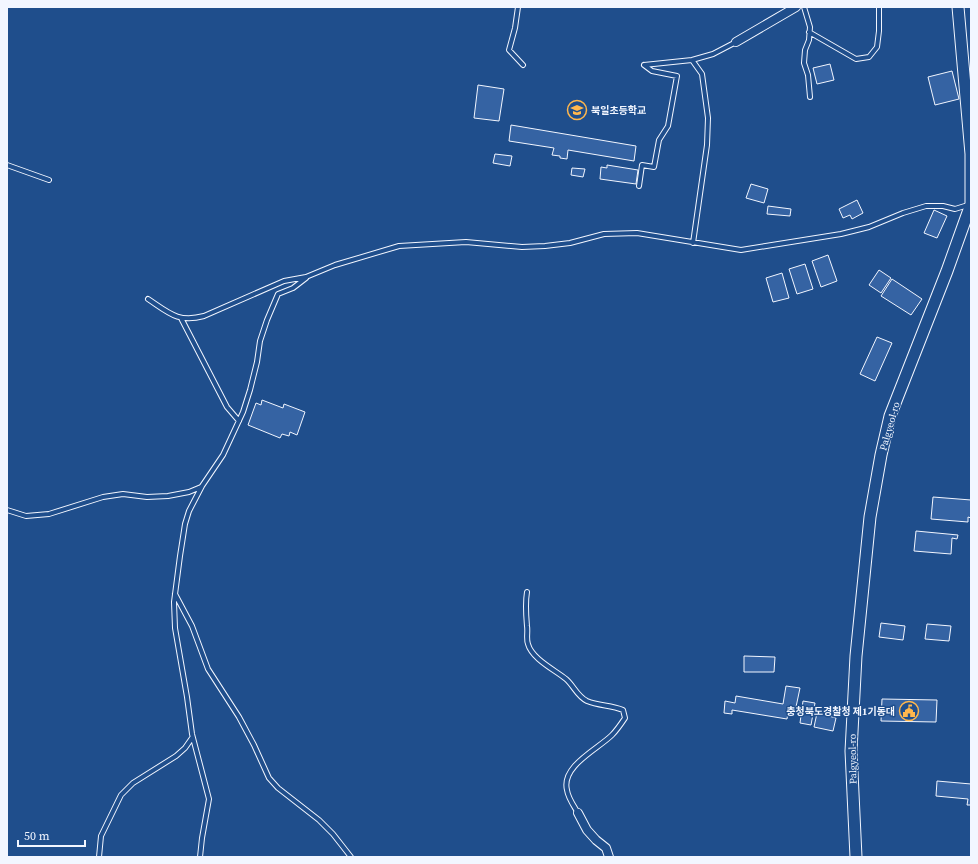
<svg xmlns="http://www.w3.org/2000/svg" width="978" height="864" font-family="'Source Serif 4','Noto Sans KR',serif">
<rect width="100%" height="100%" fill="#1f4e8c"/>
<!-- building -->
<path fill="#3563a3" stroke="#f2f6ff" d="M 830,64 L 834,80 L 817,84 L 813,68 Z
M 952,71 L 959,99 L 935,105 L 928,77 Z
M 478,85 L 504,89 L 499,121 L 474,118 Z
M 511,125 L 636,146 L 634,161 L 568,150 L 567,159 L 560,158 L 560,156 L 552,155 L 554,148 L 509,141 Z
M 495,154 L 512,156 L 510,166 L 493,163 Z
M 607,165 L 638,170 L 636,184 L 600,179 L 601,167 L 607,168 Z
M 572,168 L 585,169 L 583,177 L 571,175 Z
M 751,184 L 768,189 L 764,203 L 746,198 Z
M 857,200 L 863,213 L 852,219 L 850,215 L 843,218 L 839,209 Z
M 768,206 L 791,209 L 790,216 L 767,214 Z
M 934,210 L 947,216 L 937,238 L 924,233 Z
M 828,255 L 837,281 L 821,287 L 812,261 Z
M 805,264 L 813,289 L 797,294 L 789,269 Z
M 879,270 L 891,278 L 881,293 L 869,285 Z
M 782,273 L 789,298 L 773,302 L 766,278 Z
M 892,279 L 922,299 L 911,315 L 881,296 Z
M 877,337 L 892,343 L 875,381 L 860,374 Z
M 262,400 L 283,408 L 284,404 L 305,412 L 297,435 L 290,432 L 289,436 L 282,434 L 280,438 L 248,425 L 256,403 L 261,405 Z
M 933,497 L 971,500 L 971,518 L 968,517 L 968,522 L 931,519 Z
M 916,531 L 958,535 L 957,539 L 952,538 L 951,554 L 914,551 Z
M 881,623 L 905,626 L 903,640 L 879,637 Z
M 927,624 L 951,626 L 949,641 L 925,639 Z
M 744,656 L 775,657 L 774,672 L 744,672 Z
M 786,686 L 800,688 L 796,707 L 789,706 L 787,719 L 732,710 L 732,714 L 724,713 L 725,701 L 735,703 L 736,696 L 783,704 Z
M 882,699 L 937,700 L 936,722 L 881,721 Z
M 803,701 L 815,703 L 811,725 L 800,723 Z
M 817,713 L 836,718 L 833,731 L 814,727 Z
M 937,781 L 971,784 L 971,805 L 967,805 L 968,799 L 936,796 Z"/>
<g fill="none" stroke-linecap="round" stroke-linejoin="round">
<defs>
<path id="lane" d="M 518,7 L 515,28 L 509,50 L 523,65
M 804,7 L 810,27 L 809,40 L 805,50 L 804,63 L 808,75 L 810,97
M 809,32 L 856,59 L 869,57 L 877,47 L 879,31 L 879,7
M 692,60 L 702,74 L 708,118 L 707,145 L 693,243
M 644,65 L 692,60 L 713,54 L 736,42
M 7,165 L 49,180
M 639,186 L 642,165 L 654,167 L 659,140 L 668,126 L 677,76 L 652,71 L 644,65
M 148,299 C 169,313 178,323 204,316 L 284,281 L 306,277 L 335,265 L 399,246 L 466,242 L 522,247 L 545,246 L 570,243 L 604,234 L 637,233 L 741,250 L 841,234 L 869,227 L 903,213 L 926,206 L 943,206 L 955,209 L 968,205
M 181,318 L 227,407 L 239,421
M 7,510 L 26,516 L 49,514 L 103,497 L 123,494 L 147,497 L 168,496 L 189,492 L 201,487
M 527,592 C 525,604 526,614 527,626 C 528,632 526,639 528,644 C 532,659 555,670 566,679 C 574,686 577,696 587,701 C 599,706 611,705 623,710 L 625,718 C 621,724 617,730 612,735 C 598,749 561,766 567,790 C 568,798 574,806 578,813
M 175,594 L 192,626 L 208,669 L 239,717 L 254,745 L 269,778 L 278,788 L 319,820 L 333,834 L 351,857
M 99,857 L 101,836 L 121,795 L 133,783 L 176,756 L 185,748 L 192,738
M 200,857 L 202,838 L 209,799 L 192,734 L 187,697 L 175,628 L 174,602 L 180,556 L 185,524 L 189,511 L 202,486 L 223,455 L 243,412 L 250,390 L 257,362 L 260,341 L 267,320 L 278,294 L 293,288 L 306,278"/>
<path id="street" d="M 736,42 L 796,7
M 578,813 L 587,830 L 596,840 L 606,848 L 609,857"/>
<path id="secondary" d="M 856,857 L 851,751 L 856,656 L 870,517 L 881,455 L 890,416 L 947,271 L 971,204 L 971,154 L 958,7"/>
</defs>
<!-- lane casing -->
<use href="#lane" stroke="#f2f6ff" stroke-width="6"/>
<!-- street casing -->
<use href="#street" stroke="#f2f6ff" stroke-width="10"/>
<!-- secondary casing -->
<use href="#secondary" stroke="#f2f6ff" stroke-width="13"/>
<!-- lane -->
<use href="#lane" stroke="#1f4e8c" stroke-width="4"/>
<!-- street -->
<use href="#street" stroke="#1f4e8c" stroke-width="8"/>
<!-- secondary -->
<use href="#secondary" stroke="#1f4e8c" stroke-width="11"/>
</g>
<!-- icons -->
<defs>
<symbol id="school-ring" viewBox="-11 -11 22 22"><circle r="9.5" fill="#1f4e8c" stroke="#ffb74d" stroke-width="1.5"/><path d="M0-5L7-2L0 1L-7-2ZM-4 1L0 2.5L4 1V4Q0 6-4 4Z" fill="#ffb74d"/></symbol>
<symbol id="civic-ring" viewBox="-11 -11 22 22"><circle r="9.5" fill="#1f4e8c" stroke="#ffb74d" stroke-width="1.5"/><path d="M-.6-6.5H3V-4.5H.6V-3L4-1V1h2V6H-6V1h2V-1L-.6-3ZM-1.2 2.5V6h2.4V2.5Z" fill="#ffb74d"/></symbol>
</defs>
<g fill-rule="evenodd">
<use href="#school-ring" x="566" y="99" width="22" height="22"/>
<use href="#civic-ring" x="898" y="700" width="22" height="22"/>
</g>
<g text-anchor="middle" stroke-width="3" stroke-linejoin="round" paint-order="stroke">
<!-- poi labels -->
<g font-size="10" font-weight="bold" fill="#f2f6ff" stroke="#1f4e8c" text-anchor="start">
<text x="591" y="114">북일초등학교</text>
<text x="895" y="715" text-anchor="end">충청북도경찰청 제1기동대</text>
</g>
<!-- street labels -->
<g font-size="10" fill="#f2f6ff" stroke="#1f4e8c">
<text transform="translate(889 426) rotate(-74)" y="4">Palgyeol-ro</text>
<text transform="translate(852 759) rotate(-91)" y="4">Palgyeol-ro</text>
</g>
</g>
<!-- border -->
<rect width="978" height="864" fill="none" stroke="#f2f6ff" stroke-width="16"/>
<!-- scale -->
<path d="M18 840v6h67v-6" fill="none" stroke="#f2f6ff" stroke-width="2"/>
<text x="24" y="840" font-size="12" fill="#f2f6ff" stroke="#1f4e8c" stroke-width="3" paint-order="stroke">50 m</text>
</svg>
